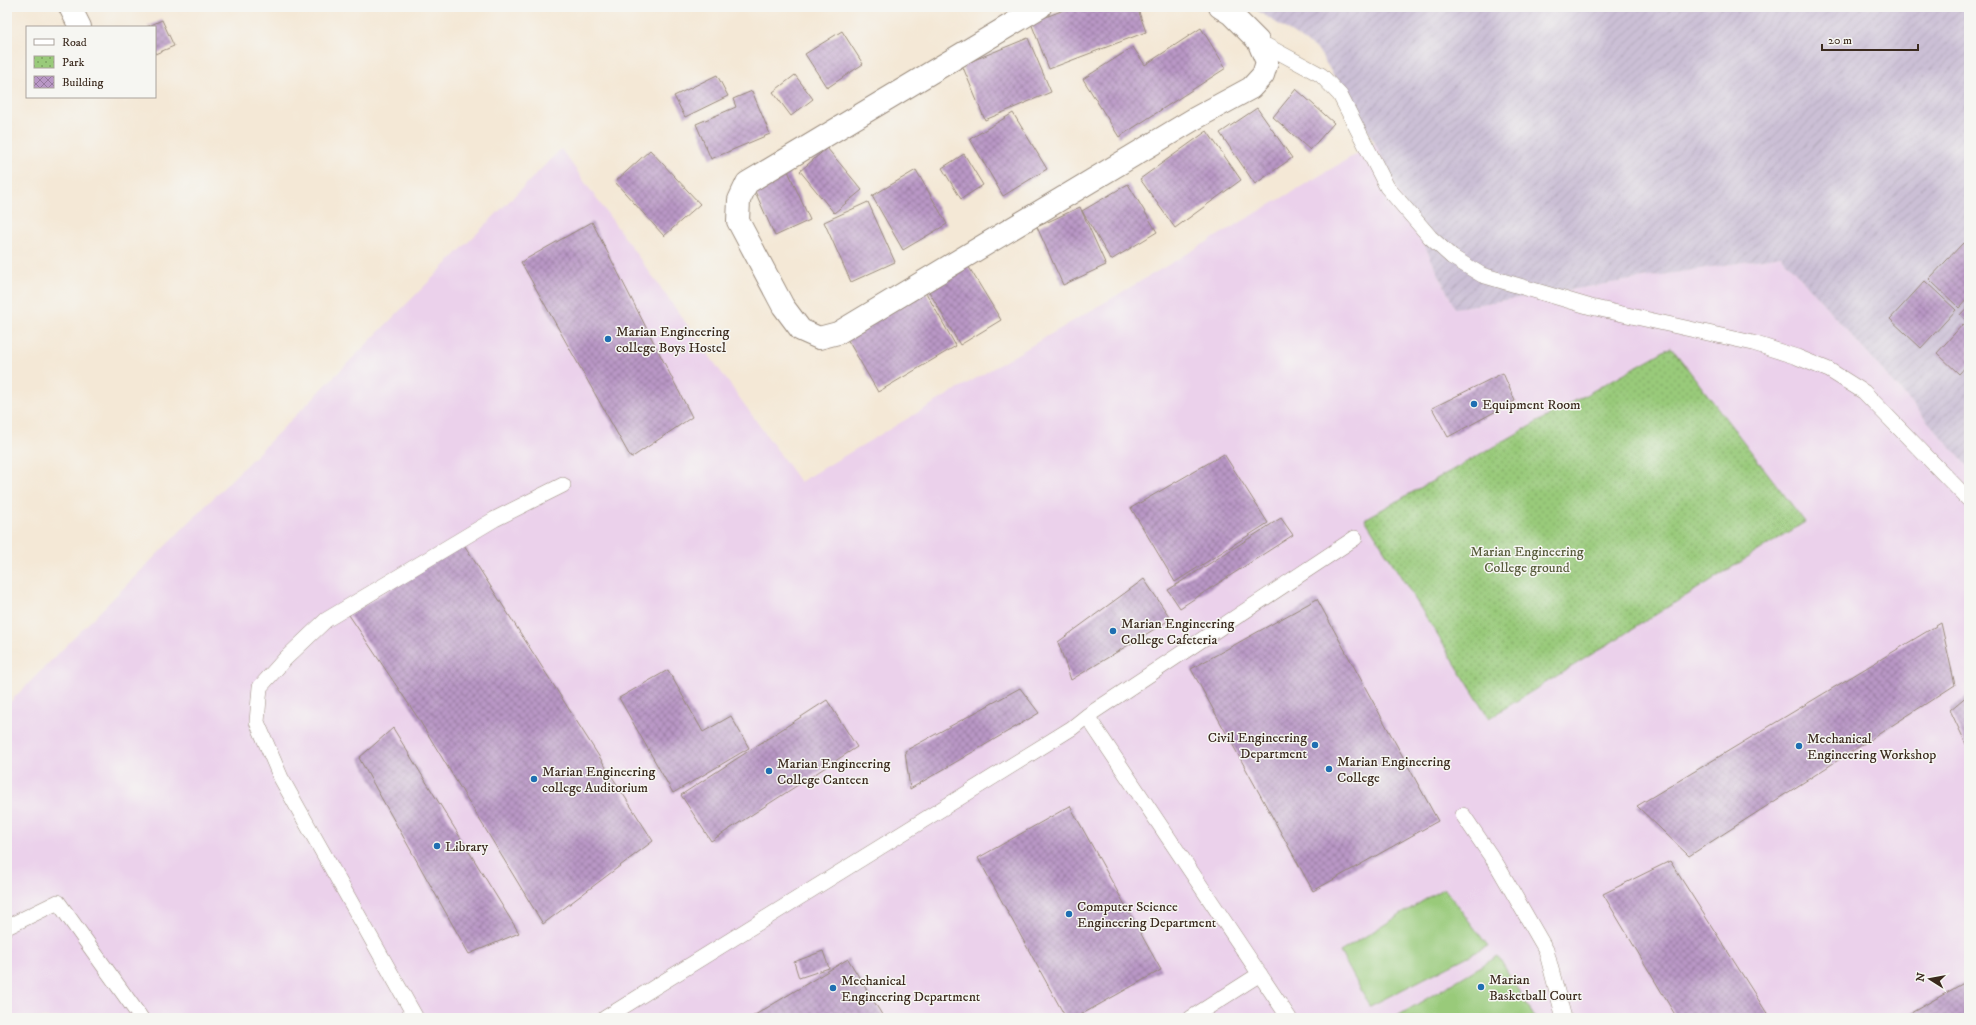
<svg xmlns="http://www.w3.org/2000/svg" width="1976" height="1025" font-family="'IM FELL DW Pica',serif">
<defs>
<pattern id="industrial-furrows" width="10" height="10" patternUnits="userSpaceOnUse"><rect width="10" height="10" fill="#cbbfd5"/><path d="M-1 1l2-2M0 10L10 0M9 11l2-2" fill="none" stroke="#afa4b6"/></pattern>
<pattern id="park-dots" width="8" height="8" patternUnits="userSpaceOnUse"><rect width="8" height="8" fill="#99ca7a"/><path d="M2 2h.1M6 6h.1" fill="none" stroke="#7ea463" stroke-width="1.8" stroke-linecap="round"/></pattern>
<pattern id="building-cross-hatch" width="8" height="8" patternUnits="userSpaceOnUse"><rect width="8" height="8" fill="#b997c6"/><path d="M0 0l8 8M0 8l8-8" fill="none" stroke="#987ba0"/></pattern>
</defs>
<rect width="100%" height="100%" fill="#f6f6f2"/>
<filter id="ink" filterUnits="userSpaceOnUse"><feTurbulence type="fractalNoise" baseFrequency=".025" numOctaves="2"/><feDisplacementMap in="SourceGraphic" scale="8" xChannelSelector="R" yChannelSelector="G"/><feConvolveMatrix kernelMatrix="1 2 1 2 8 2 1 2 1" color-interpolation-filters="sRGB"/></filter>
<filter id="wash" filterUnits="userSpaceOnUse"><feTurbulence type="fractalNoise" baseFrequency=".012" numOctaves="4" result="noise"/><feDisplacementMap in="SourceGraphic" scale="16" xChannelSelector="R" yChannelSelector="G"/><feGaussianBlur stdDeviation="0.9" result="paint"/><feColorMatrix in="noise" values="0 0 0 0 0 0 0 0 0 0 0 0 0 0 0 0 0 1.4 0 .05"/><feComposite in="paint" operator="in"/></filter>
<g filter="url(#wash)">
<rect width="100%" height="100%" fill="#f4e8d6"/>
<!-- built -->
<path fill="#ebd1eb" d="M 1375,143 L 1455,308 L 1781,256 L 1969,468 L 1969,1018 L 7,1018 L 7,705 L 561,149 L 800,482 Z"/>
<!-- industrial -->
<path fill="url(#industrial-furrows)" d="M 1252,7 L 1969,7 L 1969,468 L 1781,256 L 1455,308 L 1375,143 L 1318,50 Z"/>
<!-- green -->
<path fill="#99ca7a" stroke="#6a7a4c" d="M 1444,888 L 1488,946 L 1370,1006 L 1340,952 Z
M 1498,956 L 1535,1018 L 1394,1018 Z"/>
<!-- park -->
<path fill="url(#park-dots)" stroke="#6a7a4c" d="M 1671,347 L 1805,522 L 1489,718 L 1365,519 Z"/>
<g id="blocks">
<!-- building -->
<path fill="url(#building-cross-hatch)" d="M 1071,7 L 1137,7 L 1146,32 L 1049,69 L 1031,23 Z
M 162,20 L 174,46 L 155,54 L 155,27 L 147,27 Z
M 1201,28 L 1226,68 L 1119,137 L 1083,79 L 1133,47 L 1145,65 Z
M 842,31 L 863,64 L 827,88 L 805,54 Z
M 1028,38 L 1051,92 L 985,120 L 962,65 Z
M 717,75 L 728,96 L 685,117 L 674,96 Z
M 795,75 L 813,99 L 791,116 L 773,92 Z
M 1296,89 L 1334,123 L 1310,150 L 1273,117 Z
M 752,91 L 770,134 L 711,159 L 696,124 L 736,107 L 733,99 Z
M 1257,108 L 1292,158 L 1255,184 L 1220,133 Z
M 1013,113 L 1047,169 L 1003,196 L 970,139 Z
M 1207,131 L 1241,180 L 1175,228 L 1140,179 Z
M 827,148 L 862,190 L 834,213 L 800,171 Z
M 650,150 L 700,204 L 664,236 L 615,182 Z
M 964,154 L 983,185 L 961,199 L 942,168 Z
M 916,170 L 947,224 L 903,250 L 872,196 Z
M 788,171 L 810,220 L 775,236 L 753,187 Z
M 1128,184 L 1157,232 L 1111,260 L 1082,211 Z
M 868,202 L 895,262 L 851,282 L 824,222 Z
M 1080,207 L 1106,265 L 1063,285 L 1037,227 Z
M 592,222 L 692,417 L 631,458 L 521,262 Z
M 1963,243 L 1969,249 L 1969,297 L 1959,308 L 1929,279 Z
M 967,264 L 1001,320 L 960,345 L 927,288 Z
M 1925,281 L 1956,310 L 1921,348 L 1890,319 Z
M 925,291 L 956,346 L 878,392 L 846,337 Z
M 1969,305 L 1969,323 L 1960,315 Z
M 1963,324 L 1969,329 L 1969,363 L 1959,374 L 1937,353 Z
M 1503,373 L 1515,401 L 1448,437 L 1432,408 Z
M 1224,454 L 1268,523 L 1175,582 L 1131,508 Z
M 1281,518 L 1293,535 L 1180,608 L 1168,590 Z
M 461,540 L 653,841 L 543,924 L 418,718 L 349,615 L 392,589 Z
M 1144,579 L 1171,619 L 1071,680 L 1058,642 Z
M 1317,599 L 1438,821 L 1313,891 L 1191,669 Z
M 1941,623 L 1955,685 L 1689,856 L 1637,806 Z
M 668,670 L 703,732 L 731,716 L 749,748 L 673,793 L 619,698 Z
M 1020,688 L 1039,713 L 910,789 L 905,751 Z
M 1969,694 L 1969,750 L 1950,710 Z
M 827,700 L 857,747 L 711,841 L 681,795 Z
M 393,728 L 519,933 L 469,954 L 359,758 Z
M 1070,806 L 1161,970 L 1075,1018 L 1066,1018 L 978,858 Z
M 1670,861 L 1770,1018 L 1677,1018 L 1603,894 Z
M 823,951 L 829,968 L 799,978 L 794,962 Z
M 848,959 L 884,1018 L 750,1018 Z
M 1969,980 L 1969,1018 L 1902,1018 Z"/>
</g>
</g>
<g filter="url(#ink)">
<use href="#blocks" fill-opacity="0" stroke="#98897a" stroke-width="1"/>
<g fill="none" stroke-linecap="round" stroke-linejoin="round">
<defs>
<path id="lane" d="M 1258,41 L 1321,75 L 1340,95 L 1387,187 L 1430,237 L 1452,257 L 1482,275 L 1591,307 L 1753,343 L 1797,357 L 1829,370 L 1864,392 L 1969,500
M 1087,716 L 1289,1018
M 1463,815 L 1497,865 L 1546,950 L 1564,1018
M 7,927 L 58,902 L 141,1018
M 416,1018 L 281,778 L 257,722 L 260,687 L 285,659 L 326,620 L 495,519 L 563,485
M 605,1018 L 1072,728 L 1087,716 L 1355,538
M 1191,1018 L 1260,974"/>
<path id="street" d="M 70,7 L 80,27
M 1040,7 L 747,183 L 739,200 L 738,221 L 783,306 L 801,330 L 819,338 L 838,333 L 1194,119 L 1251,88 L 1263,75 L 1267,62 L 1258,41 L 1231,14 L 1220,7"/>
</defs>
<!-- lane casing -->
<use href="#lane" stroke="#98897a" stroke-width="16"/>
<!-- street casing -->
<use href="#street" stroke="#98897a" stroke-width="24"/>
<!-- lane -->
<use href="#lane" stroke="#fff" stroke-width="15"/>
<!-- street -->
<use href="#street" stroke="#fff" stroke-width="22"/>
</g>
</g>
<!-- markers -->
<g fill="#1f6fb2" stroke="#f6f6f2" stroke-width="1.5">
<circle cx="608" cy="339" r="4"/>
<circle cx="1474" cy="404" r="4"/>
<circle cx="1113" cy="631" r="4"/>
<circle cx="1315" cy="745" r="4"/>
<circle cx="1799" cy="746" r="4"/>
<circle cx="1329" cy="769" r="4"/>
<circle cx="769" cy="771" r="4"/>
<circle cx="534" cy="779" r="4"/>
<circle cx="437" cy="846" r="4"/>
<circle cx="1069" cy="914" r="4"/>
<circle cx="1481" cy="987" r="4"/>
<circle cx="833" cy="988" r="4"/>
</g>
<g text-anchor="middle" stroke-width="3" stroke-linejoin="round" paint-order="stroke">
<!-- poi labels -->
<g font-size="14" fill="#3b2a1e" stroke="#f6f6f2" text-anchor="start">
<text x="616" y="336">Marian Engineering<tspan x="616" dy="16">college Boys Hostel</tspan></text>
<text x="1482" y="409">Equipment Room</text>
<text x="1121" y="628">Marian Engineering<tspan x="1121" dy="16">College Cafeteria</tspan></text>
<text x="1307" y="742" text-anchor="end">Civil Engineering<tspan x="1307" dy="16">Department</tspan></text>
<text x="1807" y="743">Mechanical<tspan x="1807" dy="16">Engineering Workshop</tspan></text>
<text x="1337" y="766">Marian Engineering<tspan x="1337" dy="16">College</tspan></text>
<text x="777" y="768">Marian Engineering<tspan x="777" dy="16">College Canteen</tspan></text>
<text x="542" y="776">Marian Engineering<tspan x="542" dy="16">college Auditorium</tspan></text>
<text x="445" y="851">Library</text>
<text x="1077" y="911">Computer Science<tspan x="1077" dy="16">Engineering Department</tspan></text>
<text x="1489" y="984">Marian<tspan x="1489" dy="16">Basketball Court</tspan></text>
<text x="841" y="985">Mechanical<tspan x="841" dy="16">Engineering Department</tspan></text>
</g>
<!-- park labels -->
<g font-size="14" fill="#575a3a" stroke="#f6f6f2">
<text x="1527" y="556">Marian Engineering<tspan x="1527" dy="16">College ground</tspan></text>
</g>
</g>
<!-- margin -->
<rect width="1976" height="1025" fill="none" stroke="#f6f6f2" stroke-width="24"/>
<!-- legend -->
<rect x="26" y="26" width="130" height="72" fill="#f6f6f2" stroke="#aba49d"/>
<rect x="34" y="39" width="20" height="6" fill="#ffffff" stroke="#aba49d"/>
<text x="62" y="46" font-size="12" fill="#3b2a1e">Road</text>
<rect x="34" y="56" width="20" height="12" fill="url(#park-dots)" stroke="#aba49d"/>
<text x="62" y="66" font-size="12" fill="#3b2a1e">Park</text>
<rect x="34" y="76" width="20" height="12" fill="url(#building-cross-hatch)" stroke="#aba49d"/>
<text x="62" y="86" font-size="12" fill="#3b2a1e">Building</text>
<!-- north arrow -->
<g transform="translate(1930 979) rotate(281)" stroke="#f6f6f2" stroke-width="3" paint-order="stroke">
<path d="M0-3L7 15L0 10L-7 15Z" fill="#3b2a1e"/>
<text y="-6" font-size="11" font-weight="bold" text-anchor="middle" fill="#3b2a1e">N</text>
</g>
<!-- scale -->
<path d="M1822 44v6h96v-6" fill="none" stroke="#3b2a1e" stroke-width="2"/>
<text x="1828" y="44" font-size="12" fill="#3b2a1e" stroke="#f6f6f2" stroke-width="3" paint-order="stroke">20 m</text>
</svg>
